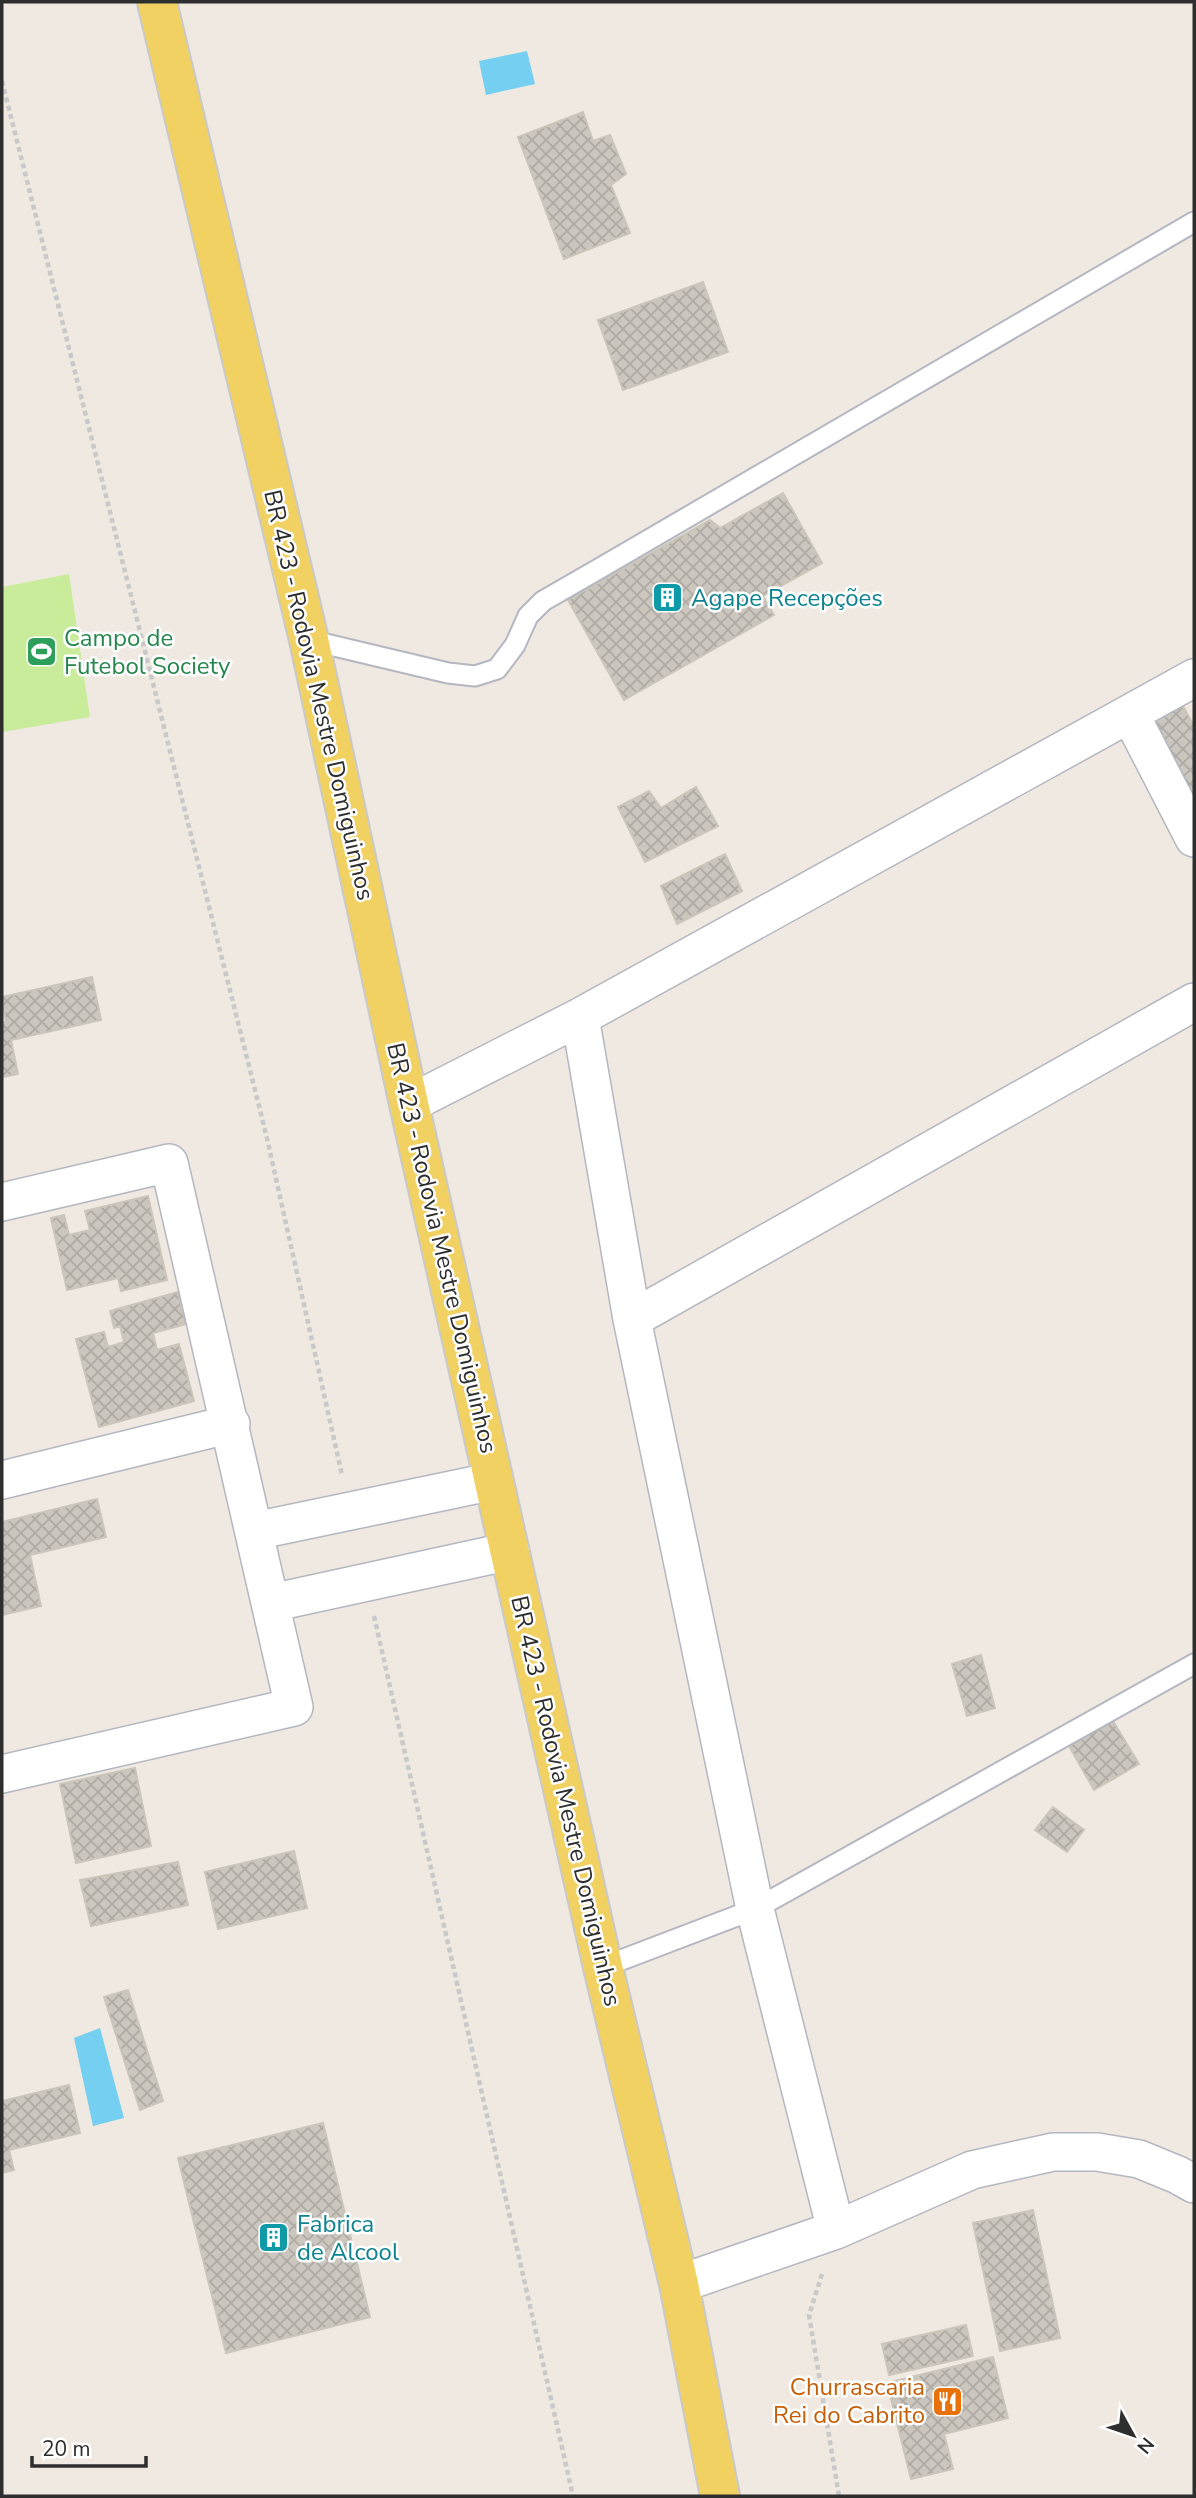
<svg xmlns="http://www.w3.org/2000/svg" width="1196" height="2498" font-family="'Nunito Sans',sans-serif">
<defs>
<pattern id="building-cross-hatch" width="8" height="8" patternUnits="userSpaceOnUse" patternTransform="scale(1.75)"><rect width="8" height="8" fill="#cbc7bf"/><path d="M0 0l8 8M0 8l8-8" fill="none" stroke="#afaba4"/></pattern>
</defs>
<rect width="100%" height="100%" fill="#efe9e1"/>
<!-- pitch -->
<path fill="#c9ec9a" d="M 69,574 L 90,717 L 2,732 L 2,587 Z"/>
<!-- water -->
<path fill="#75cff0" d="M 527,51 L 535,84 L 486,95 L 479,61 Z
M 100,2028 L 124,2118 L 93,2126 L 74,2038 Z"/>
<!-- building -->
<path fill="url(#building-cross-hatch)" stroke="#cbc5ba" stroke-width="2" d="M 583,112 L 593,141 L 610,135 L 626,174 L 611,185 L 630,233 L 564,259 L 518,137 Z
M 703,282 L 728,352 L 623,390 L 598,320 Z
M 783,493 L 822,563 L 763,596 L 774,615 L 624,700 L 568,600 L 710,520 L 720,528 Z
M 1183,706 L 1194,726 L 1194,801 L 1153,723 Z
M 696,787 L 718,826 L 645,862 L 618,807 L 649,791 L 661,808 Z
M 725,854 L 742,891 L 677,924 L 661,886 Z
M 92,977 L 101,1020 L 11,1040 L 18,1074 L 2,1077 L 2,1023 L 6,1022 L 2,997 Z
M 148,1196 L 167,1280 L 121,1291 L 118,1278 L 67,1290 L 51,1218 L 64,1215 L 69,1235 L 90,1230 L 85,1211 Z
M 178,1292 L 186,1324 L 153,1333 L 157,1350 L 179,1344 L 194,1401 L 99,1427 L 76,1339 L 104,1332 L 108,1347 L 124,1342 L 120,1326 L 114,1328 L 110,1311 Z
M 97,1499 L 106,1537 L 30,1555 L 41,1606 L 2,1615 L 2,1522 Z
M 981,1655 L 995,1708 L 967,1716 L 952,1664 Z
M 1113,1721 L 1139,1764 L 1094,1790 L 1069,1746 Z
M 135,1768 L 151,1846 L 76,1863 L 60,1784 Z
M 1053,1807 L 1084,1830 L 1067,1852 L 1035,1830 Z
M 294,1851 L 307,1908 L 218,1929 L 205,1872 Z
M 178,1862 L 188,1905 L 91,1926 L 80,1880 Z
M 128,1990 L 163,2101 L 140,2110 L 104,1997 Z
M 69,2085 L 80,2133 L 9,2150 L 14,2170 L 2,2173 L 2,2101 Z
M 323,2123 L 370,2317 L 226,2353 L 178,2158 Z
M 1033,2210 L 1060,2338 L 1000,2351 L 973,2223 Z
M 966,2325 L 973,2356 L 889,2375 L 882,2344 Z
M 993,2357 L 1008,2418 L 944,2434 L 953,2469 L 911,2479 L 887,2383 Z"/>
<g fill="none" stroke-linecap="round" stroke-linejoin="round">
<defs>
<path id="service" d="M 309,640 L 448,673 L 475,676 L 497,669 L 515,645 L 528,616 L 543,601 L 602,567 L 1194,222
M 603,1967 L 755,1909 L 1194,1664"/>
<path id="minor" d="M 1130,714 L 1194,838
M 580,1017 L 632,1319 L 755,1909 L 836,2230
M 409,1104 L 580,1017 L 1194,678
M 2,1202 L 169,1163 L 294,1707 L 2,1774
M 632,1319 L 1194,1002
M 2,1480 L 231,1424
M 255,1531 L 494,1481
M 271,1603 L 510,1551
M 679,2284 L 836,2230 L 972,2170 L 1053,2152 L 1097,2152 L 1139,2159 L 1178,2175 L 1194,2184"/>
<path id="primary" d="M 157,2 L 309,640 L 409,1104 L 603,1967 L 679,2284 L 720,2496"/>
</defs>
<!-- service casing -->
<use href="#service" stroke="#b4b7c1" stroke-width="23"/>
<!-- minor casing -->
<use href="#minor" stroke="#b4b7c1" stroke-width="40"/>
<!-- primary casing -->
<use href="#primary" stroke="#c9c9c9" stroke-width="42"/>
<!-- path -->
<path stroke="#c9c9c9" stroke-width="4.5" stroke-dasharray="5 3.5" stroke-linecap="butt" d="M 2,81 L 266,1134 L 342,1475
M 374,1616 L 573,2496
M 822,2274 L 809,2315 L 839,2496"/>
<!-- service -->
<use href="#service" stroke="#fff" stroke-width="19"/>
<!-- minor -->
<use href="#minor" stroke="#fff" stroke-width="37"/>
<!-- primary -->
<use href="#primary" stroke="#f2d163" stroke-width="38"/>
</g>
<!-- icons -->
<defs>
<symbol id="building-square" viewBox="-11 -11 22 22"><rect x="-9" y="-9" width="18" height="18" rx="4" fill="#0f9aa8" stroke="#fff"/><path d="M-4-6H4V6H1V3H-1V6H-4ZM-2.5-4.3h1.7v1.8h-1.7ZM.8-4.3h1.7v1.8H.8ZM-2.5-1h1.7V.8h-1.7ZM.8-1h1.7V.8H.8Z" fill="#fff"/></symbol>
<symbol id="stadium-square" viewBox="-11 -11 22 22"><rect x="-9" y="-9" width="18" height="18" rx="4" fill="#2e9e5b" stroke="#fff"/><path d="M0-5a6.5 5 0 1 0 0 10a6.5 5 0 1 0 0-10ZM-3.5-1.8h7v3.6h-7Z" fill="#fff"/></symbol>
<symbol id="restaurant-square" viewBox="-11 -11 22 22"><rect x="-9" y="-9" width="18" height="18" rx="4" fill="#e8710a" stroke="#fff"/><path d="M-5-6h1v4h1v-4h1v4h1v-4h1v5L-1.5 .5V6h-2V.5L-5-1ZM5-6V6H3V1.5H1.5Q1.5-4 5-6Z" fill="#fff"/></symbol>
</defs>
<g fill-rule="evenodd">
<use href="#building-square" x="650" y="580" width="35" height="35"/>
<use href="#stadium-square" x="24" y="634" width="35" height="35"/>
<use href="#building-square" x="256" y="2220" width="35" height="35"/>
<use href="#restaurant-square" x="930" y="2384" width="35" height="35"/>
</g>
<g text-anchor="middle" stroke-width="5" stroke-linejoin="round" paint-order="stroke">
<!-- culture labels -->
<g font-size="24" fill="#0d838f" stroke="#fff" text-anchor="start">
<text x="691" y="606">Agape Recepções</text>
<text x="297" y="2232">Fabrica<tspan x="297" dy="28">de Alcool</tspan></text>
</g>
<!-- leisure labels -->
<g font-size="24" fill="#27864d" stroke="#fff" text-anchor="start">
<text x="64" y="646">Campo de<tspan x="64" dy="28">Futebol Society</tspan></text>
</g>
<!-- street labels -->
<g font-size="24" fill="#2e2e2e" stroke="#fff">
<text transform="translate(319 695) rotate(77)" y="8">BR 423 - Rodovia Mestre Domiguinhos</text>
<text transform="translate(442 1248) rotate(77)" y="8">BR 423 - Rodovia Mestre Domiguinhos</text>
<text transform="translate(566 1801) rotate(77)" y="8">BR 423 - Rodovia Mestre Domiguinhos</text>
</g>
<!-- food labels -->
<g font-size="24" fill="#c56008" stroke="#fff" text-anchor="end">
<text x="925" y="2395">Churrascaria<tspan x="925" dy="28">Rei do Cabrito</tspan></text>
</g>
</g>
<!-- border -->
<rect width="1196" height="2498" fill="none" stroke="#2e2e2e" stroke-width="7"/>
<!-- north arrow -->
<g transform="translate(1133 2435) rotate(130)" stroke="#ffffff" stroke-width="5" paint-order="stroke">
<path d="M0-5L12 26L0 18L-12 26Z" fill="#2e2e2e"/>
<text y="-10" font-size="19" font-weight="bold" text-anchor="middle" fill="#2e2e2e">N</text>
</g>
<!-- scale -->
<path d="M32 2456v10h114v-10" fill="none" stroke="#2e2e2e" stroke-width="3.5"/>
<text x="42" y="2456" font-size="21" fill="#2e2e2e" stroke="#ffffff" stroke-width="5" paint-order="stroke">20 m</text>
</svg>
